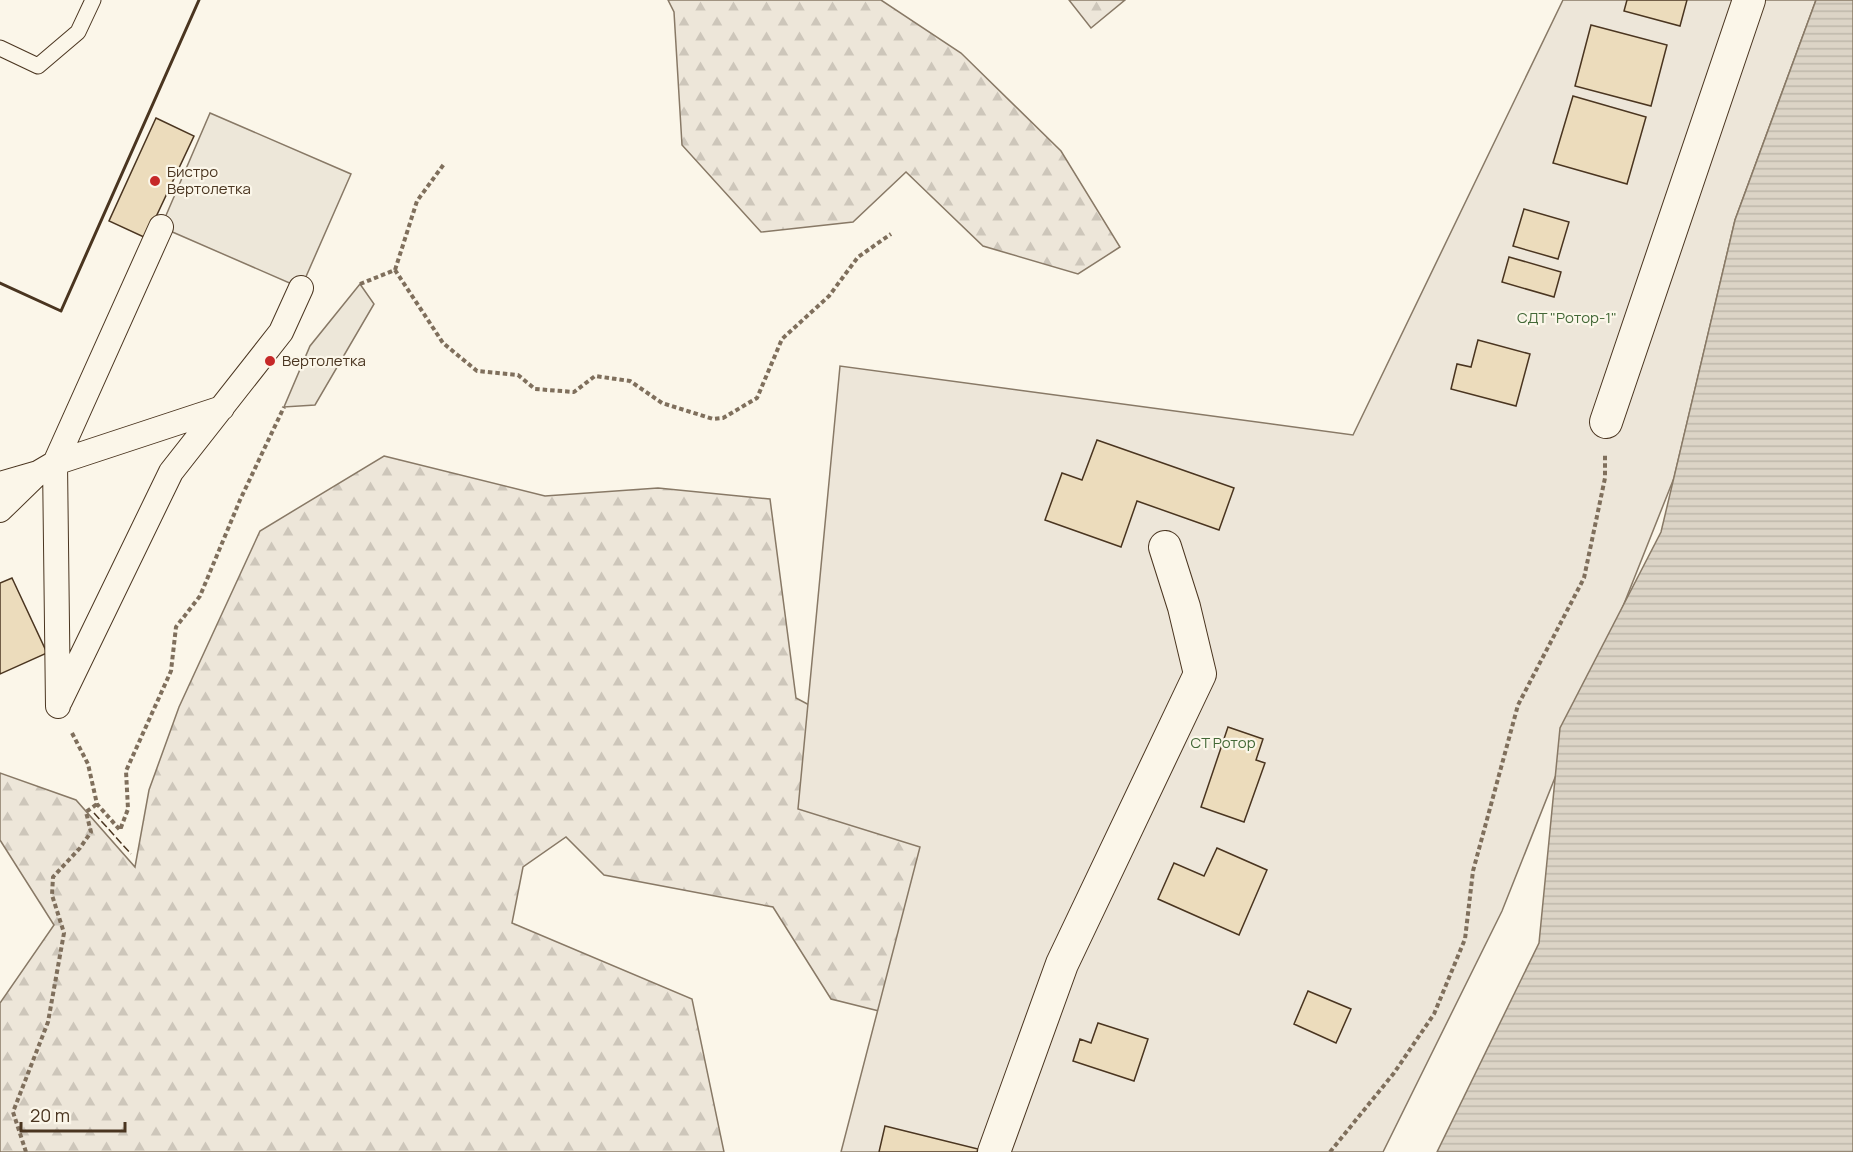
<svg xmlns="http://www.w3.org/2000/svg" width="1853" height="1152" font-family="Manrope,sans-serif">
<defs>
<pattern id="forest-firs" width="22" height="20" patternUnits="userSpaceOnUse" patternTransform="scale(1.5)"><rect width="22" height="20" fill="#ede6d9"/><path d="M5 1l3.5 6h-7zM16 11l3.5 6h-7z" fill="#cdc6ba"/></pattern>
<pattern id="water-rules" width="6" height="5" patternUnits="userSpaceOnUse" patternTransform="scale(1.5)"><rect width="6" height="5" fill="#dcd4c6"/><path d="M0 2.5h6" fill="none" stroke="#beb7aa"/></pattern>
</defs>
<rect width="100%" height="100%" fill="#fbf6e9"/>
<!-- forest -->
<path fill="url(#forest-firs)" stroke="#887966" stroke-width="1.5" d="M 668,0 L 881,0 L 961,53 L 1061,151 L 1120,247 L 1078,274 L 983,246 L 906,172 L 853,222 L 761,232 L 682,145 L 674,12 Z
M 1069,0 L 1125,0 L 1091,28 Z
M 384,456 L 545,496 L 658,488 L 770,499 L 796,698 L 888,747 L 1016,791 L 923,1022 L 831,999 L 773,907 L 604,875 L 566,837 L 523,867 L 512,923 L 692,999 L 724,1152 L 0,1152 L 0,1003 L 54,925 L 0,840 L 0,773 L 76,800 L 135,867 L 149,790 L 179,707 L 260,531 Z"/>
<!-- garden -->
<path fill="#ede6d9" stroke="#887966" stroke-width="1.5" d="M 1563,0 L 1816,0 L 1735,220 L 1674,478 L 1502,911 L 1383,1152 L 841,1152 L 920,847 L 798,809 L 840,366 L 1353,435 Z"/>
<!-- parking -->
<path fill="#ede7d9" stroke="#887966" stroke-width="1.5" d="M 210,113 L 351,174 L 301,288 L 161,227 Z
M 360,284 L 374,304 L 315,405 L 284,407 L 310,346 Z"/>
<!-- water -->
<path fill="url(#water-rules)" stroke="#887966" stroke-width="1.5" d="M 1816,0 L 1853,0 L 1853,1152 L 1437,1152 L 1539,943 L 1560,728 L 1661,532 L 1735,220 Z"/>
<!-- building -->
<path fill="#ecdcbc" stroke="#4a3520" stroke-width="1.5" d="M 1627,0 L 1687,0 L 1680,26 L 1624,11 Z
M 1591,25 L 1667,45 L 1651,106 L 1575,86 Z
M 1573,96 L 1646,117 L 1627,184 L 1553,163 Z
M 156,118 L 194,136 L 146,238 L 109,221 Z
M 1524,209 L 1569,222 L 1558,259 L 1513,246 Z
M 1509,257 L 1561,272 L 1554,297 L 1502,282 Z
M 1478,340 L 1530,354 L 1516,406 L 1451,389 L 1457,364 L 1471,367 Z
M 1097,440 L 1234,488 L 1219,530 L 1137,501 L 1121,547 L 1045,520 L 1062,473 L 1082,480 Z
M 12,578 L 47,653 L 0,674 L 0,583 Z
M 1228,727 L 1263,739 L 1256,760 L 1265,763 L 1244,822 L 1201,807 Z
M 1217,848 L 1267,870 L 1239,935 L 1158,899 L 1174,863 L 1204,876 Z
M 1308,991 L 1351,1009 L 1336,1043 L 1294,1024 Z
M 1098,1023 L 1148,1039 L 1134,1081 L 1073,1061 L 1080,1039 L 1091,1043 Z
M 885,1126 L 978,1149 L 977,1152 L 879,1152 Z"/>
<g fill="none" stroke-linecap="round" stroke-linejoin="round">
<defs>
<path id="service" d="M 0,48 L 38,66 L 78,32 L 93,0"/>
<path id="pedestrian" d="M 0,484 L 38,473 L 55,463 L 222,408
M 0,510 L 36,475
M 60,701 L 171,472 L 281,332 L 301,288
M 58,706 L 55,463 L 161,227"/>
<path id="minor" d="M 1606,422 L 1749,0
M 994,1152 L 1062,964 L 1200,674 L 1184,607 L 1165,547"/>
</defs>
<!-- service casing -->
<use href="#service" stroke="#4a3520" stroke-width="17"/>
<!-- pedestrian casing -->
<use href="#pedestrian" stroke="#4a3520" stroke-width="26"/>
<!-- minor casing -->
<use href="#minor" stroke="#4a3520" stroke-width="34"/>
<!-- path -->
<path stroke="#7f6f5c" stroke-width="4" stroke-dasharray="4.5 3" stroke-linecap="butt" d="M 395,270 L 417,201 L 444,164
M 360,284 L 395,270 L 443,343 L 477,371 L 518,375 L 535,389 L 574,392 L 595,376 L 630,381 L 662,403 L 713,419 L 723,418 L 757,398 L 782,339 L 829,296 L 858,257 L 891,234
M 72,733 L 88,764 L 97,804 L 120,830 L 128,809 L 126,771 L 171,671 L 176,627 L 200,596 L 240,500 L 284,407
M 26,1152 L 13,1112 L 48,1022 L 64,933 L 52,895 L 53,877 L 80,848 L 91,832 L 86,812 L 97,804
M 1330,1152 L 1394,1073 L 1434,1014 L 1465,939 L 1473,871 L 1518,705 L 1584,578 L 1605,478 L 1605,454"/>
<!-- service -->
<use href="#service" stroke="#fbf6e9" stroke-width="15"/>
<!-- pedestrian -->
<use href="#pedestrian" stroke="#fbf6e9" stroke-width="24"/>
<!-- minor -->
<use href="#minor" stroke="#fbf6e9" stroke-width="32"/>
<!-- fence -->
<path stroke="#4a3520" stroke-width="1.5" stroke-dasharray="8 3" stroke-linecap="butt" d="M 94,813 L 131,854"/>
<!-- wall -->
<path stroke="#4a3520" stroke-width="3" d="M 0,283 L 61,311 L 199,0"/>
</g>
<!-- markers -->
<g fill="#c62828" stroke="#fbf6e9" stroke-width="2">
<circle cx="155" cy="181" r="6"/>
<circle cx="270" cy="361" r="6"/>
</g>
<g text-anchor="middle" stroke-width="4.5" stroke-linejoin="round" paint-order="stroke">
<!-- poi labels -->
<g font-size="15" fill="#4a3520" stroke="#fbf6e9" text-anchor="start">
<text x="167" y="177">Бистро<tspan x="167" dy="17">Вертолетка</tspan></text>
<text x="282" y="366">Вертолетка</text>
</g>
<!-- park labels -->
<g font-size="15" fill="#436837" stroke="#fbf6e9">
<text x="1567" y="323">СДТ "Ротор-1"</text>
<text x="1223" y="748">СТ Ротор</text>
</g>
</g>
<!-- scale -->
<path d="M21 1122v9h104v-9" fill="none" stroke="#4a3520" stroke-width="3"/>
<text x="30" y="1122" font-size="18" fill="#4a3520" stroke="#fbf6e9" stroke-width="4.5" paint-order="stroke">20 m</text>
</svg>
